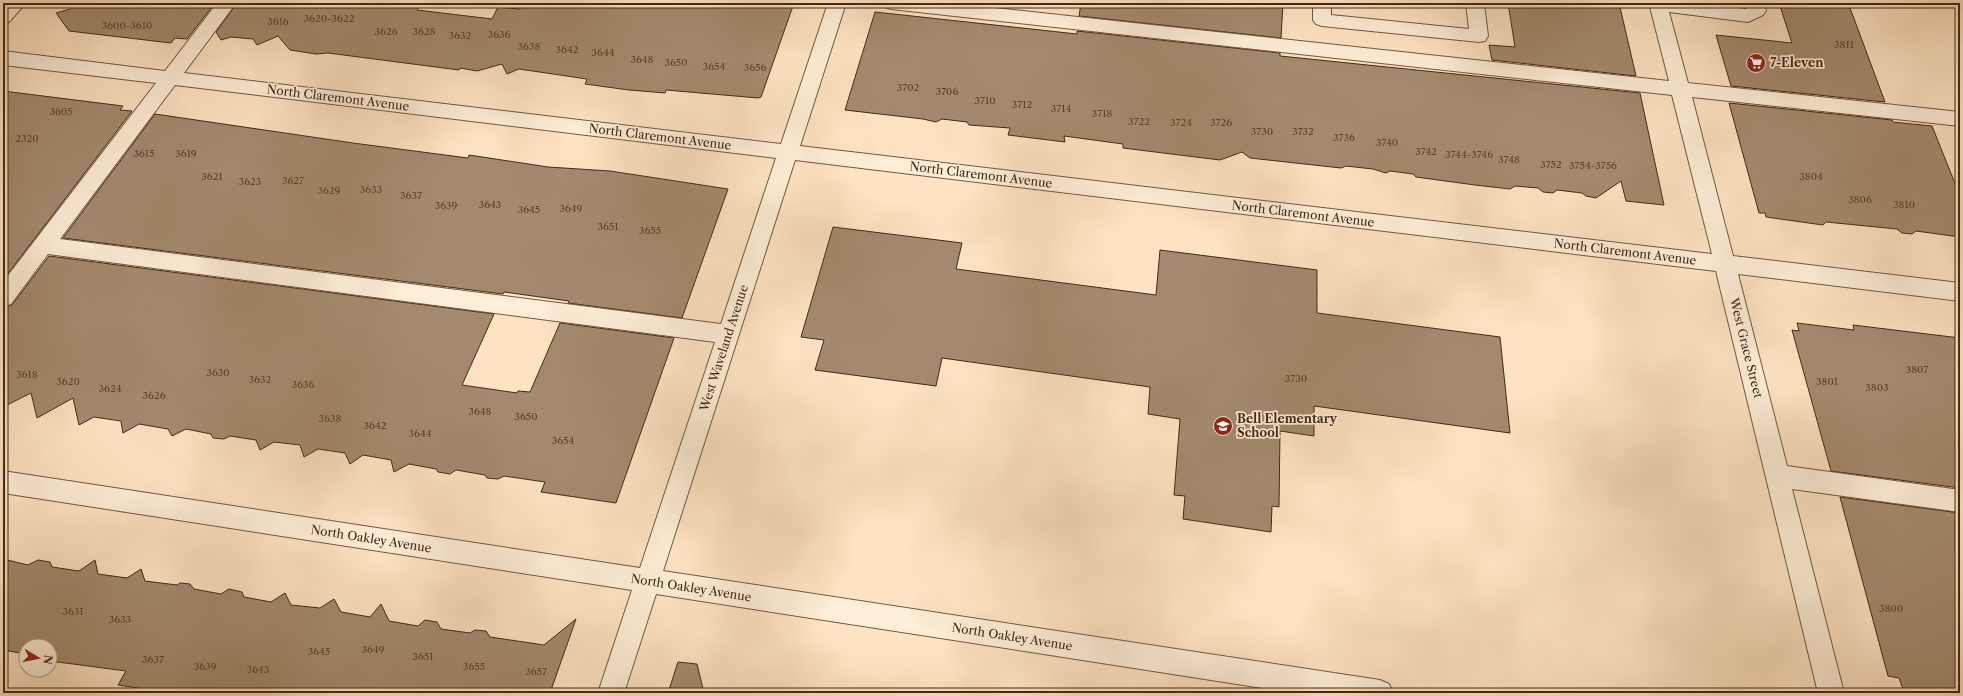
<svg xmlns="http://www.w3.org/2000/svg" width="1963" height="696" font-family="'Libre Caslon Text',serif">
<rect width="100%" height="100%" fill="#fde3c2"/>
<filter id="stains"><feTurbulence type="fractalNoise" baseFrequency=".005" numOctaves="4"/><feColorMatrix values="0 0 0 0 .2 0 0 0 0 .09 0 0 0 0 .02 0 0 0 .5 -.17"/></filter>
<radialGradient id="worn" r=".72"><stop offset=".6" stop-color="#630" stop-opacity="0"/><stop offset="1" stop-color="#630" stop-opacity=".3"/></radialGradient>
<!-- building -->
<path fill="#a38a6f" stroke="#422a15" d="M 75,3 L 215,3 L 187,39 L 175,38 L 171,43 L 69,31 L 56,13 L 70,9 Z
M 237,3 L 421,3 L 417,10 L 492,19 L 498,7 L 520,9 L 520,3 L 794,3 L 761,97 L 758,98 L 666,90 L 665,93 L 629,90 L 585,84 L 587,79 L 519,69 L 507,74 L 502,64 L 477,71 L 460,68 L 459,70 L 328,53 L 316,54 L 290,50 L 278,36 L 257,45 L 253,39 L 231,37 L 221,40 L 216,32 Z
M 1081,3 L 1283,3 L 1281,38 L 1079,16 Z
M 1508,3 L 1619,3 L 1636,76 L 1492,60 L 1489,45 L 1515,47 Z
M 1779,3 L 1803,3 L 1850,8 L 1885,102 L 1731,86 L 1716,35 L 1792,43 Z
M 875,12 L 1077,34 L 1077,31 L 1280,53 L 1280,56 L 1640,93 L 1664,205 L 1626,201 L 1621,181 L 1596,198 L 1586,196 L 1582,193 L 1557,190 L 1553,193 L 1543,192 L 1538,188 L 1515,186 L 1510,189 L 1475,185 L 1416,177 L 1413,174 L 1390,171 L 1386,173 L 1373,169 L 1346,166 L 1341,168 L 1259,159 L 1250,158 L 1242,152 L 1220,160 L 1123,148 L 1123,144 L 1064,136 L 1065,142 L 1008,135 L 1010,128 L 969,125 L 967,122 L 942,119 L 936,122 L 923,119 L 845,110 Z
M 3,91 L 123,106 L 120,110 L 132,111 L 3,280 Z
M 1729,103 L 1892,120 L 1893,122 L 1932,126 L 1960,196 L 1960,237 L 1916,231 L 1912,234 L 1902,233 L 1897,229 L 1826,222 L 1823,225 L 1766,217 L 1765,213 L 1759,213 Z
M 155,114 L 353,143 L 468,158 L 469,155 L 548,167 L 610,171 L 728,189 L 682,318 L 568,303 L 569,301 L 504,292 L 503,294 L 63,238 Z
M 833,227 L 962,243 L 956,269 L 1156,295 L 1160,250 L 1317,270 L 1317,313 L 1500,337 L 1510,433 L 1314,406 L 1314,436 L 1280,431 L 1279,507 L 1272,506 L 1271,532 L 1183,519 L 1185,496 L 1174,495 L 1180,419 L 1148,414 L 1150,387 L 942,358 L 936,386 L 815,370 L 824,340 L 801,337 Z
M 49,256 L 494,314 L 462,385 L 517,393 L 518,391 L 530,392 L 560,323 L 674,338 L 616,503 L 541,492 L 545,482 L 504,476 L 498,479 L 487,478 L 485,475 L 456,470 L 450,474 L 438,472 L 436,469 L 409,464 L 394,472 L 391,460 L 363,455 L 350,464 L 345,453 L 318,449 L 304,457 L 300,445 L 274,442 L 260,450 L 256,440 L 230,436 L 224,439 L 213,438 L 211,434 L 186,429 L 172,436 L 168,429 L 139,424 L 123,433 L 121,421 L 94,417 L 79,425 L 73,398 L 37,418 L 31,393 L 3,407 L 3,308 L 12,305 Z
M 1797,323 L 1854,330 L 1853,325 L 1960,338 L 1960,488 L 1831,471 L 1792,330 L 1799,331 Z
M 1840,497 L 1960,513 L 1960,693 L 1926,693 L 1903,689 L 1899,678 L 1888,676 Z
M 3,559 L 28,565 L 38,560 L 50,562 L 52,567 L 79,571 L 95,560 L 98,574 L 127,578 L 141,569 L 145,581 L 177,585 L 180,583 L 190,584 L 194,589 L 221,594 L 229,589 L 242,592 L 244,597 L 271,602 L 285,593 L 291,605 L 320,608 L 334,599 L 341,612 L 370,617 L 381,604 L 389,621 L 418,626 L 425,620 L 437,622 L 441,629 L 470,633 L 475,630 L 486,631 L 490,637 L 544,645 L 576,619 L 550,693 L 170,693 L 118,685 L 126,671 L 50,661 L 50,646 L 26,646 L 26,654 L 3,650 Z
M 678,662 L 697,664 L 704,693 L 668,693 Z"/>
<g fill="none" stroke-linecap="round" stroke-linejoin="round">
<defs>
<path id="minor" d="M 7,3 L 26,3 L 9,22 L 3,24 L 3,7 Z
M 217,3 L 236,3 L 184,73 L 781,144 L 828,3 L 846,3 L 800,146 L 1712,254 L 1672,95 L 891,9 L 885,7 L 882,3 L 948,3 L 1669,81 L 1649,3 L 1697,3 L 1746,9 L 1747,8 L 1746,3 L 1764,3 L 1766,11 L 1763,15 L 1748,22 L 1669,12 L 1688,83 L 1960,112 L 1960,126 L 1692,97 L 1733,256 L 1960,283 L 1960,301 L 1738,274 L 1787,466 L 1960,490 L 1960,512 L 1792,489 L 1844,693 L 1818,693 L 1716,271 L 795,160 L 663,571 L 1380,680 L 1389,684 L 1393,693 L 1295,693 L 656,594 L 624,693 L 598,693 L 632,590 L 3,493 L 3,471 L 640,568 L 715,342 L 48,254 L 11,304 L 3,307 L 3,282 L 156,83 L 3,65 L 3,51 L 165,71 ZM 175,85 L 776,158 L 721,324 L 60,239 Z
M 1313,3 L 1331,3 L 1331,15 L 1469,29 L 1466,3 L 1484,3 L 1488,36 L 1485,41 L 1479,42 L 1322,26 L 1316,24 L 1313,20 Z"/>
</defs>
<!-- minor casing -->
<use href="#minor" stroke="#715840" stroke-width="2"/>
<!-- minor -->
<use href="#minor" fill="#feedd7" fill-rule="evenodd"/>
</g>
<!-- icons -->
<defs>
<symbol id="supermarket-disc" viewBox="-11 -11 22 22"><circle r="9.5" fill="#8f2418" stroke="#feedd7"/><path d="M-6-5.5h2.5l.6 2H6L4.5 2H-2.5L-4.4-4H-6ZM-1.5 3.2a1.3 1.3 0 1 0 .1 0ZM3 3.2a1.3 1.3 0 1 0 .1 0Z" fill="#fff"/></symbol>
<symbol id="school-disc" viewBox="-11 -11 22 22"><circle r="9.5" fill="#8f2418" stroke="#feedd7"/><path d="M0-5L7-2L0 1L-7-2ZM-4 1L0 2.5L4 1V4Q0 6-4 4Z" fill="#fff"/></symbol>
</defs>
<g fill-rule="evenodd">
<use href="#supermarket-disc" x="1745" y="52" width="22" height="22"/>
<use href="#school-disc" x="1212" y="415" width="22" height="22"/>
</g>
<g text-anchor="middle" stroke-width="3.5" stroke-linejoin="round" paint-order="stroke">
<!-- number labels -->
<g font-size="10" fill="#5a422c">
<text x="329" y="22">3620-3622</text>
<text x="278" y="25">3616</text>
<text x="127" y="29">3600-3610</text>
<text x="386" y="35">3626</text>
<text x="424" y="35">3628</text>
<text x="499" y="38">3636</text>
<text x="460" y="39">3632</text>
<text x="1844" y="48">3811</text>
<text x="529" y="50">3638</text>
<text x="567" y="53">3642</text>
<text x="603" y="56">3644</text>
<text x="642" y="63">3648</text>
<text x="676" y="66">3650</text>
<text x="714" y="70">3654</text>
<text x="755" y="71">3656</text>
<text x="908" y="91">3702</text>
<text x="947" y="95">3706</text>
<text x="985" y="104">3710</text>
<text x="1022" y="108">3712</text>
<text x="1061" y="112">3714</text>
<text x="61" y="115">3605</text>
<text x="1102" y="117">3718</text>
<text x="1139" y="125">3722</text>
<text x="1181" y="126">3724</text>
<text x="1221" y="126">3726</text>
<text x="1262" y="135">3730</text>
<text x="1303" y="135">3732</text>
<text x="1344" y="141">3736</text>
<text x="27" y="142">2320</text>
<text x="1387" y="146">3740</text>
<text x="1426" y="155">3742</text>
<text x="144" y="157">3615</text>
<text x="186" y="157">3619</text>
<text x="1469" y="158">3744-3746</text>
<text x="1509" y="163">3748</text>
<text x="1551" y="168">3752</text>
<text x="1593" y="169">3754-3756</text>
<text x="212" y="180">3621</text>
<text x="1811" y="180">3804</text>
<text x="293" y="184">3627</text>
<text x="250" y="185">3623</text>
<text x="371" y="193">3633</text>
<text x="329" y="194">3629</text>
<text x="411" y="199">3637</text>
<text x="1860" y="203">3806</text>
<text x="490" y="208">3643</text>
<text x="1904" y="208">3810</text>
<text x="446" y="209">3639</text>
<text x="571" y="212">3649</text>
<text x="529" y="213">3645</text>
<text x="608" y="230">3651</text>
<text x="650" y="234">3655</text>
<text x="1917" y="373">3807</text>
<text x="218" y="376">3630</text>
<text x="27" y="378">3618</text>
<text x="1296" y="382">3730</text>
<text x="260" y="383">3632</text>
<text x="68" y="385">3620</text>
<text x="1827" y="385">3801</text>
<text x="303" y="388">3636</text>
<text x="1877" y="391">3803</text>
<text x="110" y="392">3624</text>
<text x="154" y="399">3626</text>
<text x="480" y="415">3648</text>
<text x="526" y="420">3650</text>
<text x="330" y="422">3638</text>
<text x="375" y="429">3642</text>
<text x="420" y="437">3644</text>
<text x="563" y="444">3654</text>
<text x="1891" y="612">3800</text>
<text x="73" y="615">3631</text>
<text x="120" y="623">3633</text>
<text x="373" y="653">3649</text>
<text x="319" y="655">3645</text>
<text x="423" y="660">3651</text>
<text x="153" y="663">3637</text>
<text x="205" y="670">3639</text>
<text x="474" y="670">3655</text>
<text x="258" y="673">3643</text>
<text x="536" y="675">3657</text>
</g>
<!-- poi labels -->
<g font-size="12" font-weight="bold" fill="#422a15" stroke="#feedd7" text-anchor="start">
<text x="1770" y="67">7-Eleven</text>
<text x="1237" y="423">Bell Elementary<tspan x="1237" dy="14">School</tspan></text>
</g>
<!-- street labels -->
<g font-size="12" fill="#422a15" stroke="#feedd7">
<text transform="translate(338 98) rotate(7)" y="4">North Claremont Avenue</text>
<text transform="translate(660 137) rotate(7)" y="4">North Claremont Avenue</text>
<text transform="translate(981 175) rotate(7)" y="4">North Claremont Avenue</text>
<text transform="translate(1303 214) rotate(7)" y="4">North Claremont Avenue</text>
<text transform="translate(1625 252) rotate(7)" y="4">North Claremont Avenue</text>
<text transform="translate(724 348) rotate(-72)" y="4">West Waveland Avenue</text>
<text transform="translate(1746 348) rotate(76)" y="4">West Grace Street</text>
<text transform="translate(371 539) rotate(9)" y="4">North Oakley Avenue</text>
<text transform="translate(691 588) rotate(9)" y="4">North Oakley Avenue</text>
<text transform="translate(1012 637) rotate(9)" y="4">North Oakley Avenue</text>
</g>
</g>
<!-- margin -->
<rect width="1963" height="696" fill="none" stroke="#fde3c2" stroke-width="16"/>
<rect x="4" y="4" width="1955" height="688" fill="none" stroke="#422a15" stroke-width="2"/>
<rect x="8" y="8" width="1947" height="680" fill="none" stroke="#422a15"/>
<!-- north arrow -->
<g transform="translate(38 658) rotate(100)"><circle r="19" fill="#feedd7" stroke="#b39f89"/>
<path d="M0-3L7 15L0 10L-7 15Z" fill="#8f2418"/>
<text y="-6" font-size="11" font-weight="bold" text-anchor="middle" fill="#422a15">N</text>
</g>
<rect width="100%" height="100%" filter="url(#stains)"/>
<rect width="100%" height="100%" fill="url(#worn)"/>
</svg>
